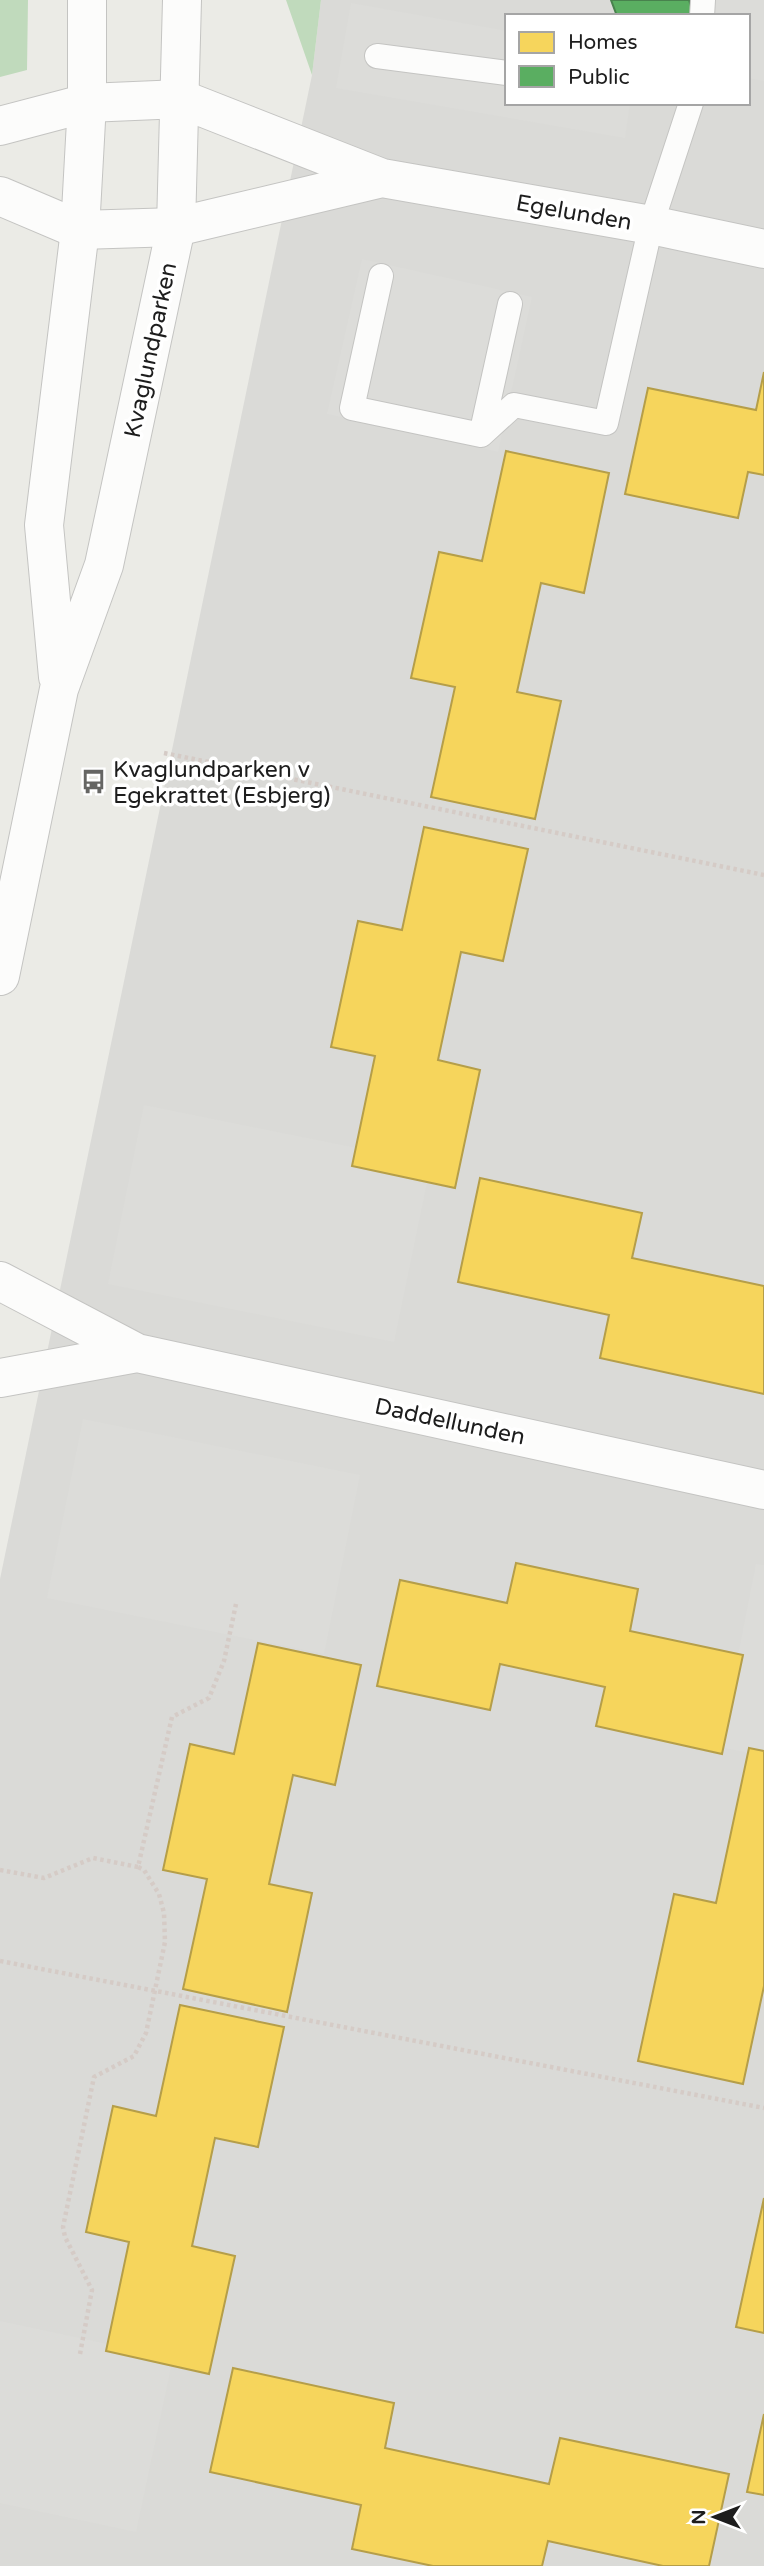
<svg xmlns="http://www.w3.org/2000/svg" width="764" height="2566" font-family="'Varela Round',sans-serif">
<rect width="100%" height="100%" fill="#ebebe6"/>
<!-- residential -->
<path fill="#dadad7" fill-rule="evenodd" d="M 321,0 L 764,0 L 764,2566 L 0,2566 L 0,1579 L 312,75 ZM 507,16 L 748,16 L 748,103 L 507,103 Z"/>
<!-- forest -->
<path fill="#c0dabc" d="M 0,0 L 28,0 L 27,70 L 0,77 Z
M 286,0 L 321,0 L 312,75 Z"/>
<!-- parking -->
<path fill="#dcdcd9" d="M 693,0 L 764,0 L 764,81 L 748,78 L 748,16 L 698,16 Z
M 351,3 L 507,31 L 507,103 L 630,103 L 625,138 L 336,88 Z
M 362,259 L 532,297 L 498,452 L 327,414 Z
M 144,1105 L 431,1163 L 394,1342 L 108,1284 Z
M 83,1419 L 360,1475 L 324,1654 L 47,1598 Z
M 756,1564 L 764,1565 L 764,1756 L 720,1747 Z
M 0,2321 L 173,2358 L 136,2532 L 0,2503 Z"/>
<!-- homes -->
<path fill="#f6d55c" stroke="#b59e49" stroke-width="2" d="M 764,372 L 764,475 L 748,472 L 738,518 L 625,494 L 648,388 L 756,410 Z
M 506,451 L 609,473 L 584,593 L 541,583 L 517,692 L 561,701 L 535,819 L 431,797 L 455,687 L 411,678 L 439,552 L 482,561 Z
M 424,827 L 528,849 L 503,961 L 461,952 L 438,1060 L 480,1070 L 455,1188 L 352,1166 L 375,1056 L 331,1047 L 358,921 L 402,930 Z
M 480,1178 L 642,1213 L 632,1258 L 764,1286 L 764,1394 L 600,1358 L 609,1315 L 458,1282 Z
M 516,1563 L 638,1589 L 630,1631 L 743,1655 L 722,1754 L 596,1726 L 605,1687 L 500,1664 L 490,1710 L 377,1686 L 400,1580 L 507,1603 Z
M 258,1643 L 361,1665 L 335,1785 L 293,1775 L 269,1884 L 312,1893 L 287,2012 L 183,1989 L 207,1879 L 163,1870 L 190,1744 L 234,1754 Z
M 749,1748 L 764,1751 L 764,1986 L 743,2084 L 638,2061 L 674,1894 L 716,1903 Z
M 180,2005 L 284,2027 L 258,2147 L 215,2138 L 192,2246 L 235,2256 L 209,2374 L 106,2351 L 129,2242 L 86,2232 L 113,2106 L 156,2116 Z
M 764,2198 L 764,2333 L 736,2327 Z
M 233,2368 L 394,2403 L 385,2448 L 549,2484 L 560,2438 L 729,2474 L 709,2566 L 663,2566 L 548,2541 L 542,2566 L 433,2566 L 352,2549 L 361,2505 L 210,2472 Z
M 764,2414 L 764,2495 L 747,2492 Z"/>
<!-- public -->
<path fill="#5aae61" stroke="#48824d" stroke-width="2" d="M 611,0 L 689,0 L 694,16 L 617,16 Z"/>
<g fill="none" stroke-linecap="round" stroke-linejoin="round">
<defs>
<path id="service" d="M 702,16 L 703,0
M 377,56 L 507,73
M 381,276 L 352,408 L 481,435 L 514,405 L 606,423 L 651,225 L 691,103
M 481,435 L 510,304"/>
<path id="minor" d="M 0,126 L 87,103 L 181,99 L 382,178 L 176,227 L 80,230 L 0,196
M 382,178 L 651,225 L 764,249
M 0,1281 L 137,1353 L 0,1378
M 137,1353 L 764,1490"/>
<path id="tertiary" d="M 58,677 L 44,525 L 80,230 L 87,103 L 87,0
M 0,976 L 59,689 L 104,565 L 176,227 L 182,0"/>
</defs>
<!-- service casing -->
<use href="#service" stroke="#c4c4c2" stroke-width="26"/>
<!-- minor casing -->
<use href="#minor" stroke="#c4c4c2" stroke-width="40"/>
<!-- tertiary casing -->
<use href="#tertiary" stroke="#c4c4c2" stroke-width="40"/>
<!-- path -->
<path stroke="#d5cbc6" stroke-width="4.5" stroke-dasharray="3.5 3.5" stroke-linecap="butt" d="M 164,753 L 764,875
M 0,1870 L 44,1878 L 93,1858 L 138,1867
M 0,1961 L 764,2108
M 80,2354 L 92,2290 L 65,2237 L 63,2227 L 94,2077 L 134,2056 L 146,2033 L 165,1942 L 164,1913 L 159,1894 L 144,1870 L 138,1867 L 172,1717 L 209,1698 L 224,1661 L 236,1604"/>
<!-- service -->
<use href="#service" stroke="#fcfcfb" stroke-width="24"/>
<!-- minor -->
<use href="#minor" stroke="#fcfcfb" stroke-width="38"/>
<!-- tertiary -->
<use href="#tertiary" stroke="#fcfcfb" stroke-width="38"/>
</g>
<!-- icons -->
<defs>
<symbol id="bus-bare" viewBox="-9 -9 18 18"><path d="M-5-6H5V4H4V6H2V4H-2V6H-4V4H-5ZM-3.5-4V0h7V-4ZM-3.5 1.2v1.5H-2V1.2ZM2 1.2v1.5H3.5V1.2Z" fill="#656563" stroke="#fff" stroke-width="2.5" paint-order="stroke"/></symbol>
</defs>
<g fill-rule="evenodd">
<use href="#bus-bare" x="76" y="764" width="35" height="35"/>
</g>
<g text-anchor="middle" stroke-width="7" stroke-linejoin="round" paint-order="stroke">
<!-- street labels -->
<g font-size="23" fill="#1d1d1d" stroke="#fff">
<text transform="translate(574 212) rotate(10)" y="8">Egelunden</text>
<text transform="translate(150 350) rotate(-78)" y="8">Kvaglundparken</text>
<text transform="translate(450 1421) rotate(12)" y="8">Daddellunden</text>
</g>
<!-- poi labels -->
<g font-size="23" fill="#1d1d1d" stroke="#fff" text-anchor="start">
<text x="113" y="777">Kvaglundparken v<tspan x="113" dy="26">Egekrattet (Esbjerg)</tspan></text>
</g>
</g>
<!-- legend -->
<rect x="505" y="14" width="245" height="91" fill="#ffffff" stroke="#a5a5a5" stroke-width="2"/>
<rect x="519" y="32" width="35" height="21" fill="#f6d55c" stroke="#a5a5a5" stroke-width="2"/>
<text x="568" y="49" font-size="21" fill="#1d1d1d">Homes</text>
<rect x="519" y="66" width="35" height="21" fill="#5aae61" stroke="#a5a5a5" stroke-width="2"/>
<text x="568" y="84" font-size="21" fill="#1d1d1d">Public</text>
<!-- north arrow -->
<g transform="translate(715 2517) rotate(270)" stroke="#ffffff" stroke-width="5" paint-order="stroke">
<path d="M0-5L12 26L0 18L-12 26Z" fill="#1d1d1d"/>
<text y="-10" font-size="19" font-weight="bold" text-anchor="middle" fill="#1d1d1d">N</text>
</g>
</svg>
